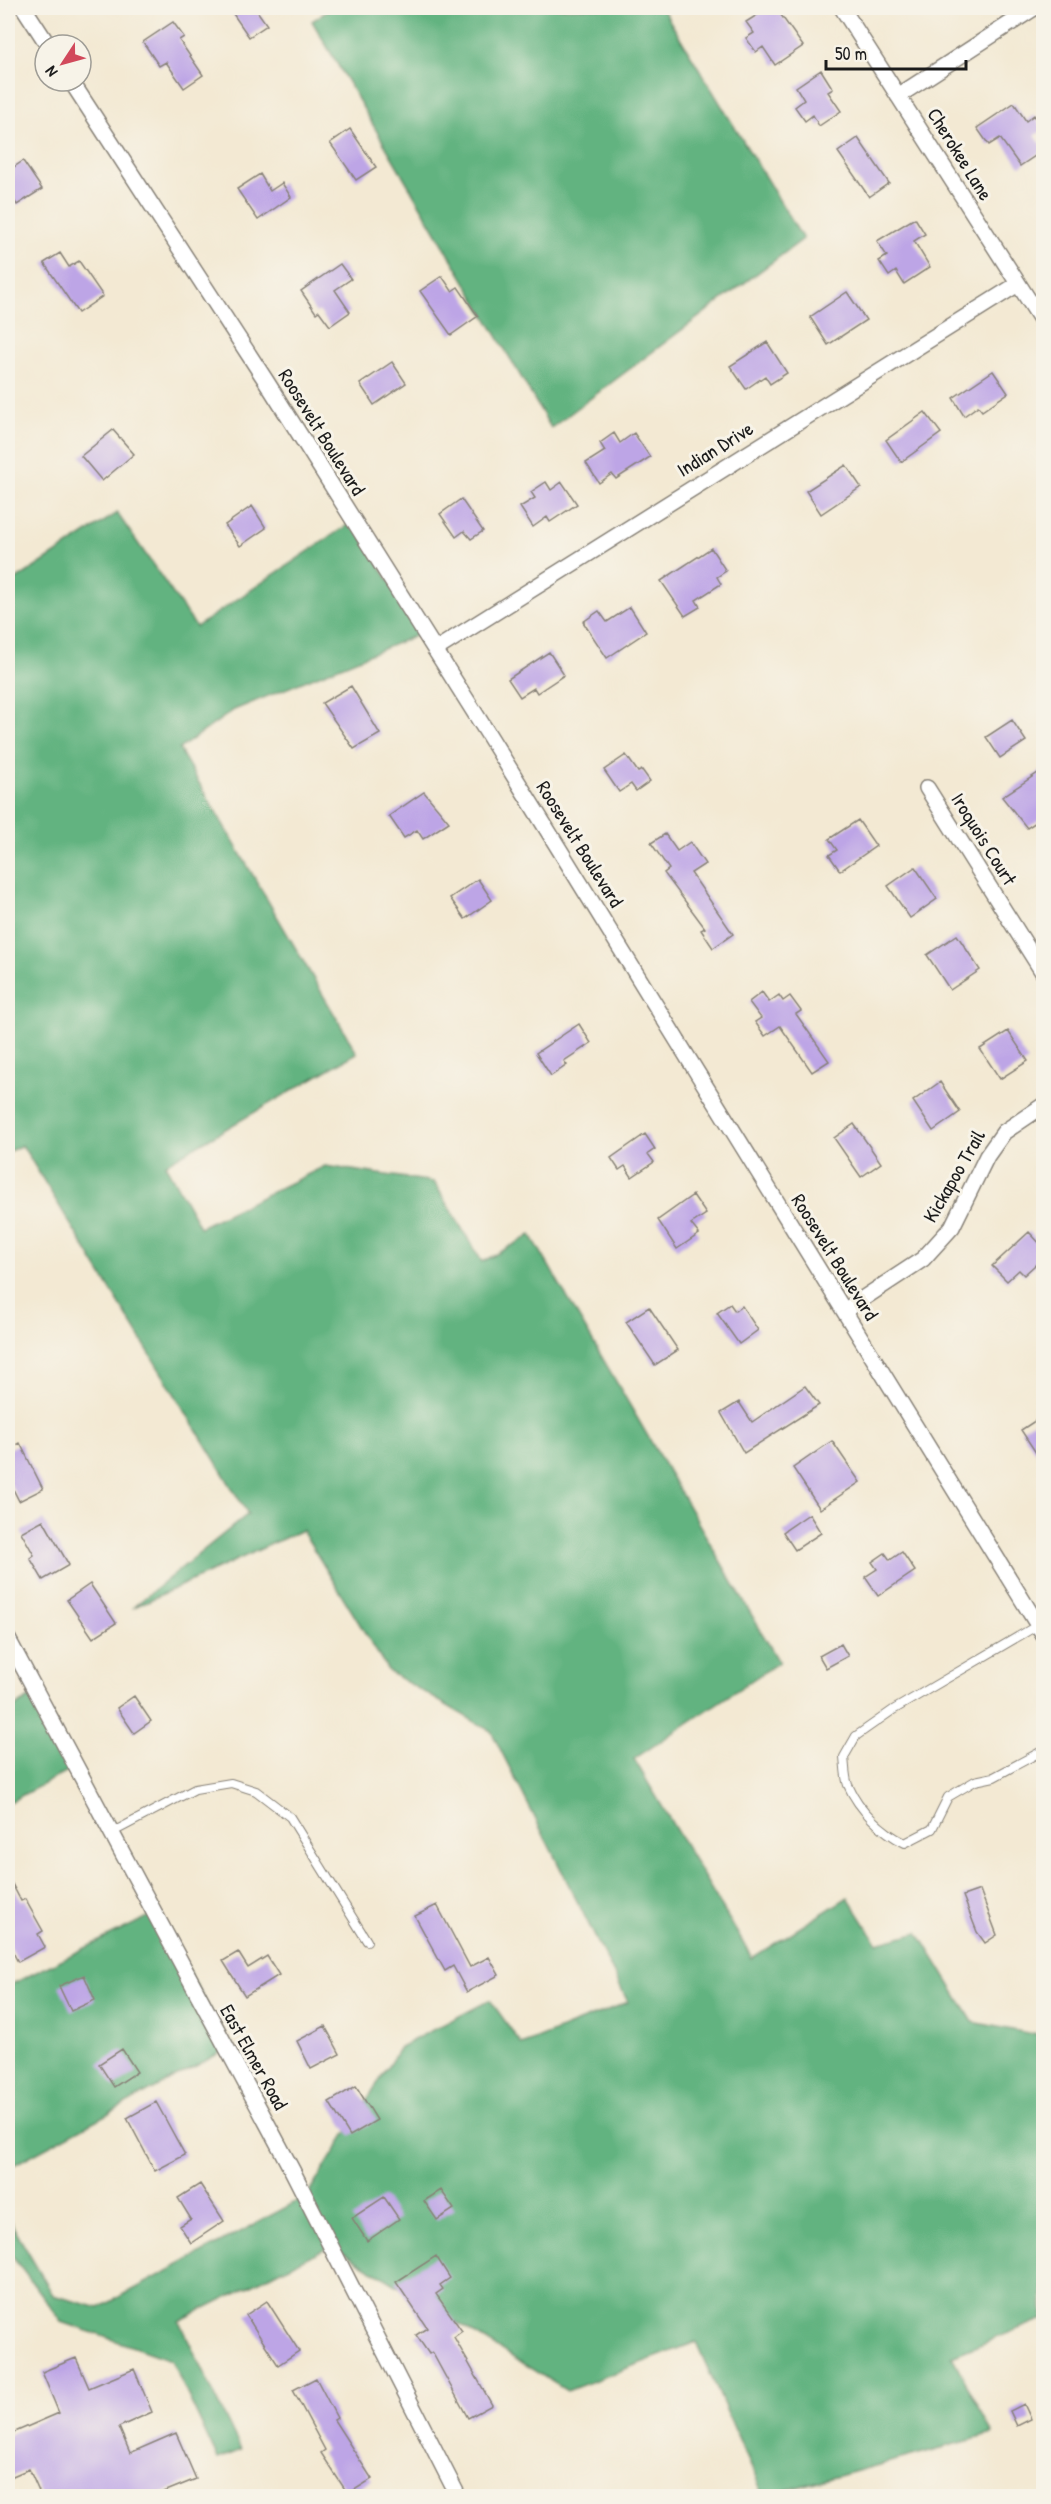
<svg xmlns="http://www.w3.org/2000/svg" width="1051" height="2504" font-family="'Patrick Hand',sans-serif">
<rect width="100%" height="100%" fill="#f7f3e8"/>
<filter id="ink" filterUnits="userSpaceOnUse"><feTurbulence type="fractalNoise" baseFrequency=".0167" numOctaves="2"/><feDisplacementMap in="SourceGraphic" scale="12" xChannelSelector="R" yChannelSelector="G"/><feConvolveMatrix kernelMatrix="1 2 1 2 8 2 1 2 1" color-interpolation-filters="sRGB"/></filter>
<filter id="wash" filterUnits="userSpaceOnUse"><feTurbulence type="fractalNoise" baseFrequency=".008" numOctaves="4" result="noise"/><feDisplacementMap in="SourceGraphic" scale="24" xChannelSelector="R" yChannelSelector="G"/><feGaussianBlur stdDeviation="1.35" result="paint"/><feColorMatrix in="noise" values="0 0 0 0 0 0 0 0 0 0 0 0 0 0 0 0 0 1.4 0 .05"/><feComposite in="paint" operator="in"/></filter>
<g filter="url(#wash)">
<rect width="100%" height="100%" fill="#f3e9d3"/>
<!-- forest -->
<path fill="#62b380" stroke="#3f684e" stroke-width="1.5" d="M 332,8 L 662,8 L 803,239 L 551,428 L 312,21 Z
M 117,513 L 196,627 L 352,522 L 422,633 L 234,710 L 179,749 L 357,1053 L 165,1164 L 200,1227 L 325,1166 L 434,1182 L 482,1262 L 531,1235 L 779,1662 L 634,1759 L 752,1958 L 848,1897 L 877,1943 L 918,1932 L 973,2022 L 1043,2036 L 1043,2319 L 952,2356 L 993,2434 L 764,2496 L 696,2342 L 567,2391 L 332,2245 L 179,2321 L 241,2450 L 218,2459 L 171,2360 L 62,2322 L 8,2251 L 8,2218 L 53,2295 L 99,2308 L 307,2196 L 400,2047 L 490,2000 L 522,2045 L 628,2002 L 491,1731 L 389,1672 L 302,1530 L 132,1608 L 248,1514 L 22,1145 L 8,1152 L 8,585 Z
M 39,1692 L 77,1766 L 8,1803 L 8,1711 Z
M 156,1913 L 231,2047 L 8,2168 L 8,1986 Z"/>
<g id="blocks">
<!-- building -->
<path fill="#bda5e6" d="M 229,8 L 255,8 L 267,25 L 249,37 Z
M 768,8 L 776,8 L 803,46 L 775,65 L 763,47 L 756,52 L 746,38 L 754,33 L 746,22 Z
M 173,22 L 184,37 L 179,40 L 203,75 L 184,88 L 166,62 L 159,66 L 143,42 Z
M 821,70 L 833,89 L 828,92 L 841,111 L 819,126 L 813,115 L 805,121 L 795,107 L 804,100 L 796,87 Z
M 1014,103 L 1026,121 L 1034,115 L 1044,130 L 1035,135 L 1044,150 L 1020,166 L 1000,138 L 989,145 L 977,128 Z
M 350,129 L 376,167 L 356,180 L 330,143 Z
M 858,138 L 889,183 L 869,197 L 838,152 Z
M 23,161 L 42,189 L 17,205 L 8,191 L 8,171 Z
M 260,174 L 270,191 L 282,183 L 291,197 L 258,220 L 237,189 Z
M 915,218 L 925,234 L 914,241 L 930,267 L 904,284 L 896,271 L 889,276 L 879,261 L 887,256 L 877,241 Z
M 60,253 L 69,267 L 79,261 L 103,296 L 78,313 L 44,263 Z
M 340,264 L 351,279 L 335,290 L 350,312 L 330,326 L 319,311 L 316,313 L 301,291 Z
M 442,276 L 452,291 L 458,287 L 478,316 L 451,335 L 420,291 Z
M 847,292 L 866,320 L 828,345 L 810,317 Z
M 767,342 L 787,373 L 770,384 L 765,376 L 746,389 L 730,366 Z
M 392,362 L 406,383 L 374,405 L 360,384 Z
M 993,371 L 1008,393 L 982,411 L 978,406 L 964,416 L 953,398 Z
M 925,412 L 941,433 L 901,462 L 886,440 Z
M 113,430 L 134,454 L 102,481 L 81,456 Z
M 614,433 L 620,443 L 634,433 L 650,457 L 616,479 L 612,474 L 599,483 L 586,463 L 605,451 L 600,443 Z
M 846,465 L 861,487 L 821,514 L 806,491 Z
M 546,482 L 551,490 L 562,482 L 577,504 L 550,522 L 547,517 L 533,527 L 520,507 L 535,498 L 531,492 Z
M 461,499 L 483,531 L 471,539 L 464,531 L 456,537 L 440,514 Z
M 252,506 L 266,528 L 240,546 L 225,525 Z
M 711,548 L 726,571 L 717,577 L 721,584 L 696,600 L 700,607 L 685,616 L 661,581 Z
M 630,607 L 646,632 L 607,658 L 583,622 L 599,611 L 607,622 Z
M 549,652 L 564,675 L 537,693 L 534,688 L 520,697 L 508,679 Z
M 351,686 L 380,734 L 354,749 L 322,703 Z
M 1012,720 L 1026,741 L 1000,758 L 986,737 Z
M 626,755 L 638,772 L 642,770 L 650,781 L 636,791 L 631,784 L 619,792 L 604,770 Z
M 1044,769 L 1044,817 L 1027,828 L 1002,797 Z
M 424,792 L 449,822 L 423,839 L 417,830 L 404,838 L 389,816 Z
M 858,820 L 876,846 L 840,871 L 829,855 L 837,850 L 829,839 Z
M 665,834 L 677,851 L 690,842 L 705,864 L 691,873 L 733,934 L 713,948 L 701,930 L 705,928 L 664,873 L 669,869 L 651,843 Z
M 915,867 L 937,899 L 910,918 L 888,886 Z
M 478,879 L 492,900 L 465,919 L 450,898 Z
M 957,935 L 980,970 L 950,990 L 927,955 Z
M 762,992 L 769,1002 L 779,995 L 783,1001 L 790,996 L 801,1011 L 796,1014 L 829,1061 L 812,1072 L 780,1026 L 765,1036 L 755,1022 L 761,1018 L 749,1002 Z
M 579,1024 L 591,1043 L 564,1061 L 567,1065 L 551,1076 L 536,1053 Z
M 1008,1031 L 1028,1061 L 1000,1079 L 980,1049 Z
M 940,1082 L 960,1112 L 933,1131 L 913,1101 Z
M 854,1124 L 881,1163 L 861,1177 L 834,1138 Z
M 645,1134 L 655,1149 L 648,1154 L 654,1162 L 632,1177 L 625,1166 L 619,1170 L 611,1158 Z
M 693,1195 L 706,1214 L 691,1224 L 699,1234 L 677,1249 L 658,1220 Z
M 1029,1232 L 1044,1248 L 1044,1257 L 1024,1275 L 1019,1270 L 1007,1281 L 992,1266 Z
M 730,1304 L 735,1311 L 742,1306 L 758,1330 L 739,1344 L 717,1313 Z
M 649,1307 L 678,1350 L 655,1365 L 626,1322 Z
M 805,1386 L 819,1405 L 744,1453 L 721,1413 L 739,1402 L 752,1422 Z
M 1044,1415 L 1044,1465 L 1021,1430 Z
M 832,1441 L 860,1482 L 820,1509 L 793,1468 Z
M 20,1443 L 43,1489 L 19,1501 L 8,1479 L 8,1450 Z
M 809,1514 L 821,1533 L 795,1550 L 783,1532 Z
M 43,1520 L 69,1565 L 43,1580 L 30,1558 L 34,1555 L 21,1532 Z
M 902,1552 L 915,1571 L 878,1596 L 865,1577 L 877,1569 L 872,1562 L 885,1553 L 890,1560 Z
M 90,1584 L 116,1623 L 93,1638 L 67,1600 Z
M 841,1644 L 848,1656 L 826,1668 L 819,1656 Z
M 134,1696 L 151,1721 L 134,1733 L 117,1708 Z
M 8,1876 L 21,1901 L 25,1899 L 43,1931 L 38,1934 L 45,1947 L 18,1962 L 8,1943 Z
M 980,1890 L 997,1935 L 985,1943 L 977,1932 L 963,1896 Z
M 437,1905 L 470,1967 L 489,1957 L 499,1975 L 467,1992 L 453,1966 L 445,1971 L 415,1916 Z
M 238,1952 L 248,1968 L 267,1956 L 279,1975 L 245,1996 L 223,1961 Z
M 84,1975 L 95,2000 L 71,2011 L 59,1986 Z
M 325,2026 L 340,2054 L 311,2069 L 297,2041 Z
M 122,2049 L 137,2072 L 114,2087 L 99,2064 Z
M 356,2086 L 377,2120 L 350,2136 L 329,2102 Z
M 156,2102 L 185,2155 L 155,2171 L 127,2118 Z
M 200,2184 L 224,2221 L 191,2243 L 180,2226 L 191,2219 L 178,2198 Z
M 441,2190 L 454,2209 L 437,2220 L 424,2201 Z
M 384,2197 L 399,2219 L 367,2241 L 352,2218 Z
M 436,2256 L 450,2278 L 440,2285 L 443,2289 L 436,2294 L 462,2331 L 454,2337 L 492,2405 L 468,2418 L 432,2352 L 429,2354 L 416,2335 L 427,2328 L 396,2282 Z
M 267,2301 L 299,2351 L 278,2365 L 246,2315 Z
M 76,2358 L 89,2388 L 134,2369 L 152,2412 L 119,2427 L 130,2453 L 176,2433 L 196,2479 L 154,2496 L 41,2496 L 29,2469 L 8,2478 L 8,2435 L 59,2413 L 42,2372 Z
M 316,2378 L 337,2418 L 334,2420 L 372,2479 L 348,2494 L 321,2453 L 325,2450 L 293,2390 Z
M 1024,2404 L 1031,2419 L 1017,2426 L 1010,2411 Z"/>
</g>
</g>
<g filter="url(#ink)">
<use href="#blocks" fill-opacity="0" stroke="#888278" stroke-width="1.5"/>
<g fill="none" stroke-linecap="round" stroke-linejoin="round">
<defs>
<path id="service" d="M 1038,1625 L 893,1710 L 856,1736 L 844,1757 C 845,1765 845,1777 848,1785 C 859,1810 882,1832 905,1843 L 932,1829 L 948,1797 L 975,1781 L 994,1777 L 1044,1750
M 111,1833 L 195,1789 L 231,1783 L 256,1791 L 290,1817 L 367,1941"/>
<path id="minor" d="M 24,8 L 48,45
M 842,8 L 1044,324
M 71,81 L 266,381 L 490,737 L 1044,1635
M 898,96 L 1034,8
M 435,650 L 1018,284
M 927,788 L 1044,974
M 844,1311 L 923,1259 L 952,1227 L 987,1156 L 1004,1132 L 1044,1105
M 8,1639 L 292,2170 L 458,2496"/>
</defs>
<!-- service casing -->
<use href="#service" stroke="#888278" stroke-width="10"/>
<!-- minor casing -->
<use href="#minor" stroke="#888278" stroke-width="18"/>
<!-- service -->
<use href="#service" stroke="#fff" stroke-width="8"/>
<!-- minor -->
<use href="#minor" stroke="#fff" stroke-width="15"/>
</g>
</g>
<g text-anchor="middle" stroke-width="6" stroke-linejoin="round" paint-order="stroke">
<!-- street labels -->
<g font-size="20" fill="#1c1c1c" stroke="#f7f3e8">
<text transform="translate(960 154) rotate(58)" y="7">Cherokee Lane</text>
<text transform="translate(322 432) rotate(58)" y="7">Roosevelt Boulevard</text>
<text transform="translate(715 449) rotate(-32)" y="7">Indian Drive</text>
<text transform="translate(984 839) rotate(58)" y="7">Iroquois Court</text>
<text transform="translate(580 844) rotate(58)" y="7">Roosevelt Boulevard</text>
<text transform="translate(954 1176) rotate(-60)" y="7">Kickapoo Trail</text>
<text transform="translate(835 1257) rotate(58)" y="7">Roosevelt Boulevard</text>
<text transform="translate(254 2057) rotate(61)" y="7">East Elmer Road</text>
</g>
</g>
<!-- margin -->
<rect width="1051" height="2504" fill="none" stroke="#f7f3e8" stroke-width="30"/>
<!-- north arrow -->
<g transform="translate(63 63) rotate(234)"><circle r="28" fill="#f7f3e8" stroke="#9f9d96" stroke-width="1.5"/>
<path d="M0-4.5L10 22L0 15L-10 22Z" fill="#d1495b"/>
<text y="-9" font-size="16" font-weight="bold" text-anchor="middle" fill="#1c1c1c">N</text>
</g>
<!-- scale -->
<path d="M826 60v9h140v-9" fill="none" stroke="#1c1c1c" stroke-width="3"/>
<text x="835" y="60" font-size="18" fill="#1c1c1c" stroke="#f7f3e8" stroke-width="4.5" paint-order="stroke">50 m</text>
</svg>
